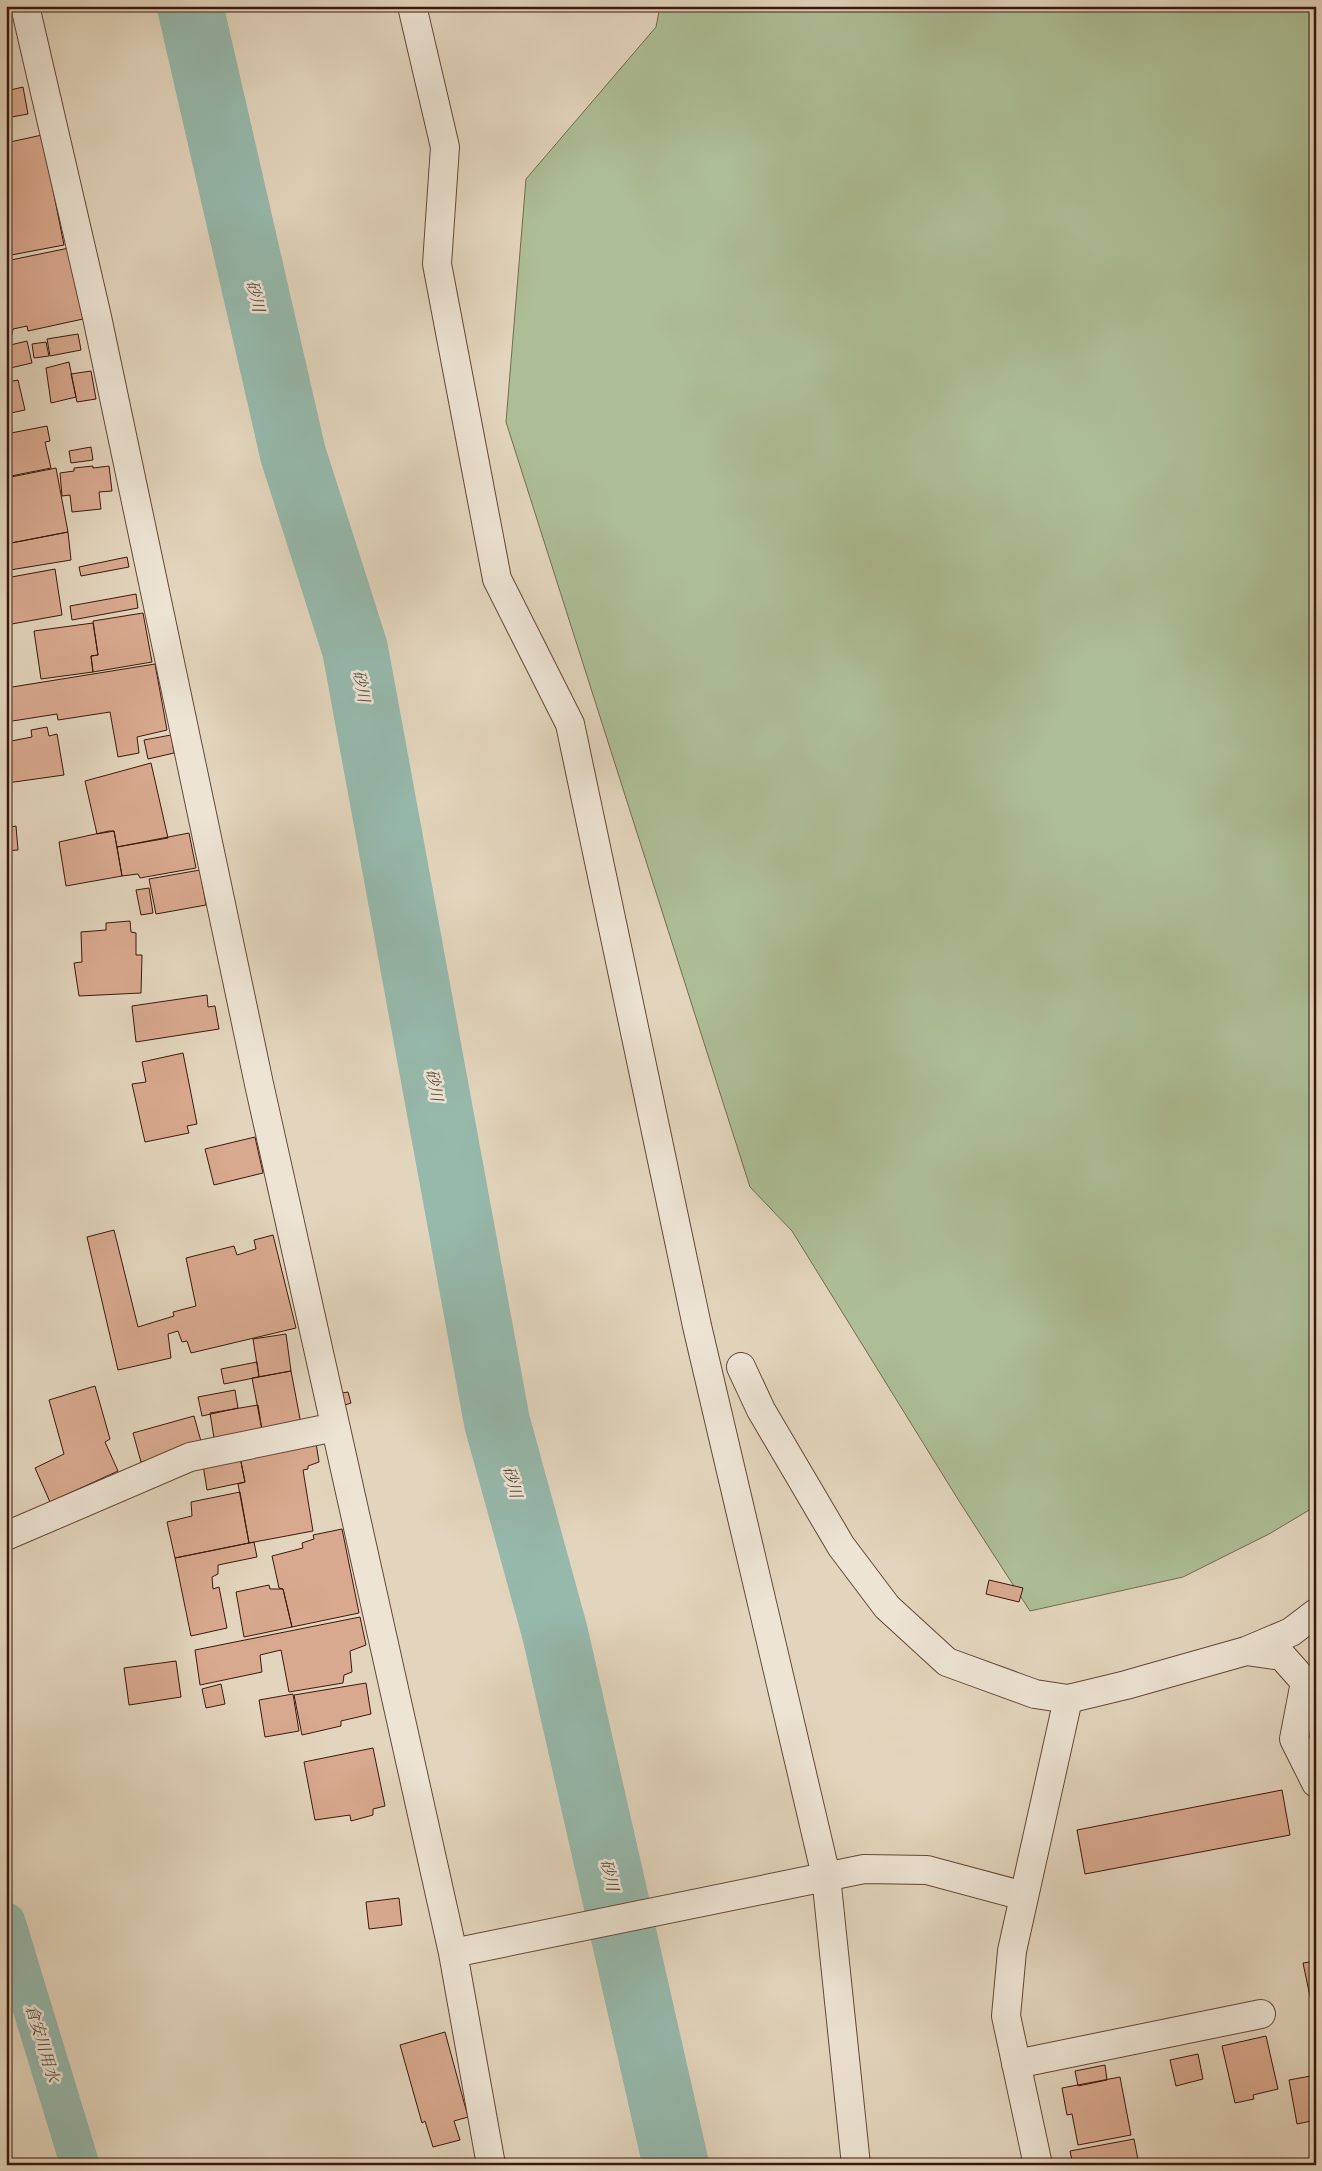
<svg xmlns="http://www.w3.org/2000/svg" width="1322" height="2171" font-family="'IM FELL Great Primer','Noto Serif JP',serif">
<rect width="100%" height="100%" fill="#e3d5bd"/>
<filter id="stains"><feTurbulence type="fractalNoise" baseFrequency=".004" numOctaves="4"/><feColorMatrix values="0 0 0 0 .2 0 0 0 0 .09 0 0 0 0 .02 0 0 0 .5 -.17"/></filter>
<radialGradient id="worn" r=".72"><stop offset=".6" stop-color="#630" stop-opacity="0"/><stop offset="1" stop-color="#630" stop-opacity=".3"/></radialGradient>
<!-- green -->
<path fill="#adbe96" stroke="#746b51" d="M 660,6 L 1316,6 L 1316,1506 L 1269,1534 L 1183,1577 L 1030,1611 L 959,1501 L 792,1231 L 750,1187 L 506,422 L 526,179 L 656,27 Z"/>
<g fill="none" stroke-linecap="round" stroke-linejoin="round">
<!-- canal -->
<path stroke="#96b9ac" stroke-width="39" d="M 6,1922 L 80,2165"/>
<!-- river -->
<path stroke="#96b9ac" stroke-width="66" d="M 190,6 L 293,454 L 355,649 L 497,1422 L 555,1633 L 676,2165"/>
</g>
<!-- building -->
<path fill="#d9a98f" stroke="#3b180c" d="M 23,87 L 28,114 L 6,118 L 6,91 Z
M 42,135 L 64,245 L 6,256 L 6,147 L 11,146 L 10,142 Z
M 69,248 L 83,319 L 28,331 L 27,326 L 13,329 L 12,335 L 6,336 L 6,261 Z
M 78,334 L 81,350 L 50,356 L 47,339 Z
M 27,341 L 32,363 L 6,369 L 6,346 Z
M 46,342 L 49,356 L 34,358 L 32,344 Z
M 69,362 L 76,397 L 51,403 L 46,368 Z
M 91,371 L 96,399 L 77,402 L 71,374 Z
M 6,380 L 7,382 L 18,380 L 25,410 L 6,414 Z
M 47,426 L 50,441 L 45,442 L 51,468 L 6,477 L 6,434 Z
M 91,447 L 93,460 L 71,463 L 69,451 Z
M 93,466 L 93,468 L 109,466 L 112,491 L 99,492 L 101,509 L 72,512 L 70,495 L 62,496 L 60,473 L 74,471 L 74,468 Z
M 56,468 L 68,532 L 6,544 L 6,478 Z
M 68,532 L 71,560 L 10,570 L 6,544 Z
M 127,557 L 129,567 L 81,576 L 79,567 Z
M 55,569 L 62,615 L 6,625 L 6,578 Z
M 136,594 L 138,608 L 72,620 L 70,606 Z
M 143,613 L 152,662 L 93,672 L 91,656 L 98,655 L 93,621 Z
M 93,623 L 98,655 L 91,656 L 93,672 L 41,679 L 34,631 Z
M 155,664 L 167,730 L 137,737 L 139,753 L 118,757 L 110,712 L 58,720 L 57,714 L 6,722 L 6,688 Z
M 47,727 L 49,736 L 57,734 L 64,775 L 7,783 L 6,742 L 32,737 L 31,730 Z
M 171,735 L 174,753 L 148,759 L 144,740 Z
M 151,763 L 168,838 L 117,847 L 114,831 L 97,834 L 85,781 Z
M 16,826 L 18,850 L 6,851 L 6,828 Z
M 109,831 L 114,831 L 122,876 L 66,886 L 59,842 Z
M 189,833 L 196,868 L 140,878 L 138,874 L 122,876 L 117,847 Z
M 200,870 L 206,905 L 156,914 L 149,879 Z
M 149,888 L 153,913 L 141,915 L 136,890 Z
M 130,921 L 131,932 L 136,933 L 136,955 L 142,955 L 141,993 L 79,996 L 74,963 L 82,962 L 81,932 L 106,930 L 106,923 Z
M 207,995 L 208,1007 L 215,1006 L 219,1029 L 136,1042 L 132,1006 Z
M 183,1053 L 197,1124 L 187,1126 L 189,1133 L 145,1142 L 132,1084 L 146,1082 L 142,1062 Z
M 255,1137 L 263,1173 L 214,1185 L 205,1149 Z
M 114,1230 L 138,1327 L 174,1316 L 173,1312 L 196,1306 L 186,1258 L 234,1246 L 237,1255 L 256,1249 L 254,1240 L 273,1235 L 296,1328 L 191,1353 L 187,1341 L 182,1342 L 178,1331 L 168,1334 L 171,1358 L 118,1370 L 87,1237 Z
M 286,1334 L 291,1371 L 259,1377 L 253,1339 Z
M 257,1362 L 259,1377 L 224,1384 L 221,1369 Z
M 291,1371 L 301,1424 L 262,1430 L 252,1378 Z
M 95,1386 L 110,1439 L 105,1442 L 118,1471 L 50,1502 L 35,1468 L 64,1454 L 49,1400 Z
M 235,1390 L 238,1408 L 202,1416 L 198,1397 Z
M 348,1392 L 351,1403 L 345,1405 L 342,1393 Z
M 258,1405 L 262,1430 L 214,1438 L 210,1413 Z
M 194,1416 L 202,1445 L 141,1462 L 133,1433 Z
M 316,1443 L 319,1462 L 308,1466 L 308,1469 L 303,1470 L 313,1531 L 249,1543 L 238,1484 L 245,1482 L 240,1457 Z
M 240,1457 L 245,1482 L 207,1490 L 203,1465 Z
M 240,1492 L 249,1543 L 175,1558 L 167,1522 L 192,1516 L 191,1502 Z
M 342,1529 L 359,1613 L 292,1627 L 283,1589 L 279,1588 L 272,1556 L 303,1548 L 302,1543 L 314,1539 L 313,1535 Z
M 254,1542 L 257,1557 L 218,1565 L 218,1574 L 212,1577 L 213,1589 L 219,1587 L 227,1628 L 191,1636 L 175,1558 Z
M 989,1580 L 1023,1588 L 1019,1602 L 986,1594 Z
M 269,1585 L 270,1589 L 283,1589 L 292,1627 L 244,1637 L 236,1592 Z
M 360,1617 L 366,1645 L 350,1651 L 352,1672 L 344,1675 L 343,1683 L 289,1692 L 281,1650 L 260,1655 L 262,1672 L 200,1685 L 195,1650 Z
M 176,1661 L 181,1697 L 129,1705 L 124,1668 Z
M 366,1683 L 371,1714 L 341,1721 L 341,1726 L 302,1735 L 294,1695 Z
M 221,1684 L 225,1704 L 206,1708 L 202,1689 Z
M 293,1694 L 299,1731 L 265,1737 L 259,1700 Z
M 373,1748 L 385,1806 L 373,1809 L 373,1815 L 351,1821 L 350,1815 L 315,1820 L 304,1762 Z
M 1282,1790 L 1290,1835 L 1085,1874 L 1077,1830 Z
M 399,1898 L 402,1925 L 369,1929 L 366,1902 Z
M 1316,1961 L 1316,2025 L 1303,1963 Z
M 445,2032 L 468,2117 L 454,2121 L 460,2140 L 433,2147 L 425,2121 L 422,2123 L 400,2045 Z
M 1266,2036 L 1278,2089 L 1253,2095 L 1254,2099 L 1235,2103 L 1222,2046 Z
M 1198,2054 L 1203,2079 L 1176,2086 L 1170,2060 Z
M 1105,2065 L 1107,2080 L 1078,2086 L 1075,2071 Z
M 1316,2075 L 1316,2120 L 1297,2124 L 1289,2080 Z
M 1120,2077 L 1131,2135 L 1078,2145 L 1072,2114 L 1067,2115 L 1062,2088 Z
M 1134,2139 L 1139,2165 L 1073,2165 L 1070,2151 Z"/>
<g fill="none" stroke-linecap="round" stroke-linejoin="round">
<defs>
<path id="minor" d="M 25,6 L 97,317 L 259,1084 L 453,1953 L 491,2165
M 412,6 L 445,147 L 437,264 L 497,579 L 570,724 L 697,1326 L 826,1876 L 856,2165
M 741,1367 L 761,1410 L 841,1546 L 887,1607 L 947,1662 L 1035,1694 L 1068,1699 L 1126,1685 L 1246,1651 L 1282,1656 L 1305,1682 L 1294,1739 L 1316,1783
M 6,1536 L 190,1457 L 335,1427
M 1246,1651 L 1291,1632 L 1316,1613
M 453,1953 L 864,1869 L 927,1870 L 1024,1896
M 1016,2064 L 1261,2014
M 1038,2165 L 1006,2016 L 1012,1951 L 1068,1699"/>
</defs>
<!-- minor casing -->
<use href="#minor" stroke="#654738" stroke-width="30"/>
<!-- minor -->
<use href="#minor" stroke="#ede4d4" stroke-width="28"/>
</g>
<g text-anchor="middle" stroke-width="5" stroke-linejoin="round" paint-order="stroke">
<!-- water labels -->
<g font-size="16" font-style="italic" fill="#56483c" stroke="#ede4d4">
<text transform="translate(256 296) rotate(77)" y="6">砂川</text>
<text transform="translate(362 686) rotate(80)" y="6">砂川</text>
<text transform="translate(435 1085) rotate(80)" y="6">砂川</text>
<text transform="translate(513 1482) rotate(75)" y="6">砂川</text>
<text transform="translate(610 1875) rotate(77)" y="6">砂川</text>
<text transform="translate(43 2043) rotate(73)" y="6">倉安川用水</text>
</g>
</g>
<!-- margin -->
<rect width="1322" height="2171" fill="none" stroke="#e3d5bd" stroke-width="25"/>
<rect x="8" y="8" width="1307" height="2156" fill="none" stroke="#3b180c" stroke-width="2.5"/>
<rect x="12" y="12" width="1297" height="2146" fill="none" stroke="#3b180c"/>
<rect width="100%" height="100%" filter="url(#stains)"/>
<rect width="100%" height="100%" fill="url(#worn)"/>
</svg>
